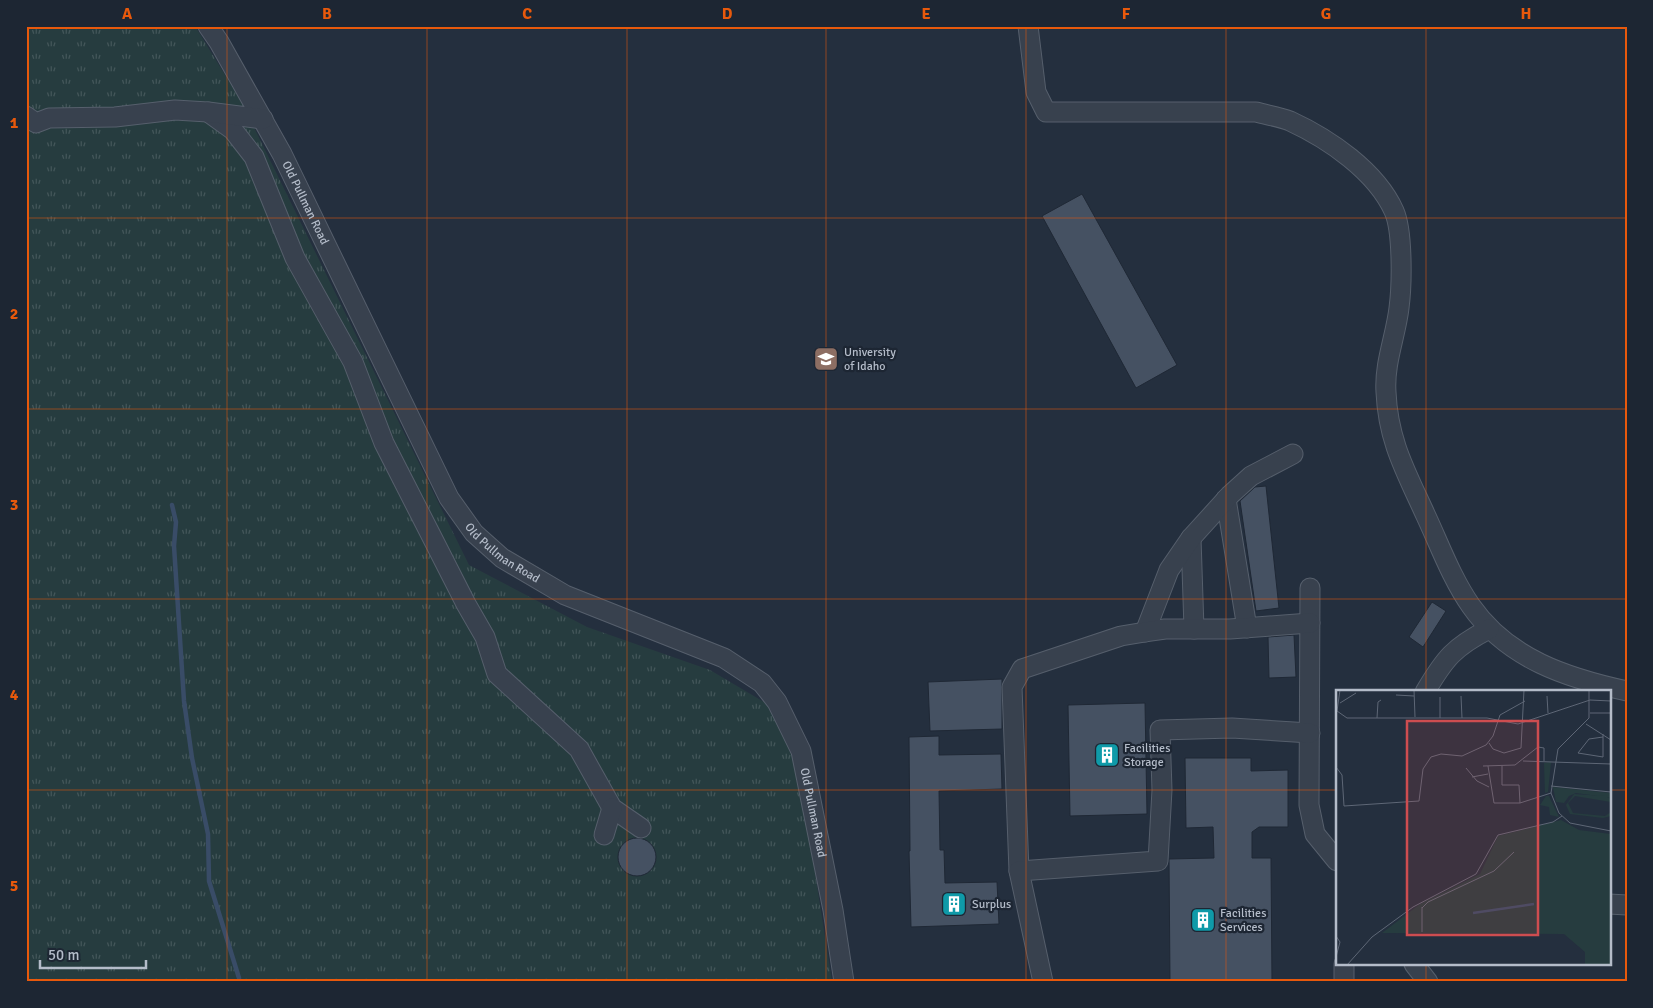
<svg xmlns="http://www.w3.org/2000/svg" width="1653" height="1008" font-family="Signika,sans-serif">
<defs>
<pattern id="grass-tufts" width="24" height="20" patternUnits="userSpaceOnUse" patternTransform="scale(1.25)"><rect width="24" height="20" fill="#263c3f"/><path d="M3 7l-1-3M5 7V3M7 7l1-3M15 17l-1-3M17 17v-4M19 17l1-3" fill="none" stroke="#435659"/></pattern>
</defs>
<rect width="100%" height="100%" fill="#242f3e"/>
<!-- grass -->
<path fill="url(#grass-tufts)" d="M 26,26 L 195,26 L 241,101 L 469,565 L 587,627 L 710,670 L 769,705 L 798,763 L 832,982 L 26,982 Z"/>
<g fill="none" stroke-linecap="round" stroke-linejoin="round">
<!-- stream -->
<path stroke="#394c67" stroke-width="4.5" d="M 172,505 L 176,522 L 174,546 L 184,701 L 192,758 L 208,834 L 209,881 L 239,978"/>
</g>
<!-- building -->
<path fill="#455162" stroke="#1f2835" d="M 1082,194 L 1177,365 L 1136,388 L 1042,216 Z
M 1266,486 L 1279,608 L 1256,611 L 1240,501 L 1255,487 Z
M 1432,602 L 1446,611 L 1423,647 L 1409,637 Z
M 1294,635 L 1296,677 L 1269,678 L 1268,637 Z
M 1002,679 L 1002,729 L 930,731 L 928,682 Z
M 1145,703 L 1147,814 L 1070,816 L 1068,705 Z
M 939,736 L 939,755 L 1001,754 L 1002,789 L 939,791 L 940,850 L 944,850 L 945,883 L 997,882 L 999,924 L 911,927 L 909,851 L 910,851 L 909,737 Z
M 1185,758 L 1251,758 L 1251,771 L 1288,770 L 1288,827 L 1259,827 L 1252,832 L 1252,858 L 1271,858 L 1272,982 L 1170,982 L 1169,859 L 1214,858 L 1213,827 L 1186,828 Z
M618 857a19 19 0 1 1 38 0a19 19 0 1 1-38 0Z"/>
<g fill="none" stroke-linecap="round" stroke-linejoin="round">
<defs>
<g id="minor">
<path id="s1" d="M 208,26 L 219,42 L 282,154 L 449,498 L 474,533 L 502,558 L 565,595 L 724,658 L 762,683 L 777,702 L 801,751 L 833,910 L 844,982"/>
<path d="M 1028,26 L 1036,92 L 1046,112 L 1256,112 C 1267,115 1280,117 1290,121 C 1329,139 1376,171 1394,211 C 1403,231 1402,285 1399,308 C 1396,335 1384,363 1386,392 C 1388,441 1406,472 1426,516 C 1440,546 1452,579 1471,606 C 1508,659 1567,678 1627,691"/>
<path d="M 208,112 L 233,130 L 254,157 L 295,258 L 353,362 L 384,443 L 466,604 L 485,637 L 497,674 L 579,749 L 612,808 L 641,828"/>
<path d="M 26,116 L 36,123 L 49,118 L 115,117 L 175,110 L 208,112 L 263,119"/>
<path d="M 1226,499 L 1247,628"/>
<path d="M 1191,538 L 1194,629"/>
<path d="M 1310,588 L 1309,805 L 1315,834 L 1337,861"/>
<path d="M 1145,632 L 1169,570 L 1191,538 L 1230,495 L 1251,476 L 1293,454"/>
<path d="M 1425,692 C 1445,658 1454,647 1489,629"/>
<path d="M 604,835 L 612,808"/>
<path d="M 1019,871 L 1012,687 L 1022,669 L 1121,636 L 1145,632 L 1165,629 L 1230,629 L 1310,623"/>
<path d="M 1609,904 L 1627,905"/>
<path d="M 1344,964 L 1344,982"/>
<path d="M 1414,964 L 1428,982"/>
<path d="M 1043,982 L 1019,871 L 1158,861 L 1162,790 L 1160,730 L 1232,728 L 1310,733"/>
</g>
</defs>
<!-- minor casing -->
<use href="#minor" stroke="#565f6c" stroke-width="21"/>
<!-- minor -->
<use href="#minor" stroke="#38414e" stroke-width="19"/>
</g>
<!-- grid -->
<path fill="none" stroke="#e8590c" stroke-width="1" stroke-opacity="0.55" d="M 227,26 L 227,982M 427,26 L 427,982M 627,26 L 627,982M 826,26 L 826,982M 1026,26 L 1026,982M 1226,26 L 1226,982M 1426,26 L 1426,692M 26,218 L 1627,218M 26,409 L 1627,409M 26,599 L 1627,599M 26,790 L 1337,790M 1609,790 L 1627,790M 1426,964 L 1426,982"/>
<!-- icons -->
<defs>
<symbol id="university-square" viewBox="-11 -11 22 22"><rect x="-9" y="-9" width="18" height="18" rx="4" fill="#8d6e63" stroke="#1d2633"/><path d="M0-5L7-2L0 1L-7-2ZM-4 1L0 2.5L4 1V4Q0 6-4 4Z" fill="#fff"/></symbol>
<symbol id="building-square" viewBox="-11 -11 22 22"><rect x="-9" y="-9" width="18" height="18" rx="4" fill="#0f9aa8" stroke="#1d2633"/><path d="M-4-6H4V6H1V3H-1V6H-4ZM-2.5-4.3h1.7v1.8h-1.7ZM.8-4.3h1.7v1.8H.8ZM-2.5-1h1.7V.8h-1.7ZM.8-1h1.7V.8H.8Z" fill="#fff"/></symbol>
</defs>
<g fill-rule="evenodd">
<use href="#university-square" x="812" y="345" width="28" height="28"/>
<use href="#building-square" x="1093" y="741" width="28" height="28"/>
<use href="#building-square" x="940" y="890" width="28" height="28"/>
<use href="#building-square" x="1189" y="906" width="28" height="28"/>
</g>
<g text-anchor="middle" stroke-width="4.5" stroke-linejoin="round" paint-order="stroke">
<!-- street labels -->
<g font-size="12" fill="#b4bcc9" stroke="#1d2633">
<text dy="4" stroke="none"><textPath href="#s1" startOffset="202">Old Pullman Road</textPath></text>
<text dy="4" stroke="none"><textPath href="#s1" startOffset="608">Old Pullman Road</textPath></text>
<text dy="4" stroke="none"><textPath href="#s1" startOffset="1042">Old Pullman Road</textPath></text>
</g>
<!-- poi labels -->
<g font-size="12" fill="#b4bcc9" stroke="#1d2633" text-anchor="start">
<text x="844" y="356">University<tspan x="844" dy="14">of Idaho</tspan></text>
<text x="1124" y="752">Facilities<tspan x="1124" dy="14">Storage</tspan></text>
<text x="972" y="908">Surplus</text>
<text x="1220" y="917">Facilities<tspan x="1220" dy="14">Services</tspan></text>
</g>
</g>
<!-- overview -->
<g transform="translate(1336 690)">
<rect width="275" height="275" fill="#242f3e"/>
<path d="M 215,72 L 212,102 L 209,103 L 208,73 ZM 217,97 L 275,103 L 275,108 L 240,103 L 233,106 L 228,113 L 220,112 ZM 210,106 L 213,106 L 223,127 L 214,125 L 213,117 L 204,115 ZM 225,130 L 243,140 L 275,144 L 275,275 L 249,275 L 249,262 L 228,244 L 46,243 L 84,214 L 144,184 L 162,146 Z" fill="#263c3f"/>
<path d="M 238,104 L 269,106 L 275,109 L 275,112 L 239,106 L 232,113 L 237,123 L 269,126 L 275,122 L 275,126 L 267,128 L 234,124 L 230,115 Z" fill="#263c3f"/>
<path fill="none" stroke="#394c67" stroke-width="2.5" d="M 137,223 L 198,214"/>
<path fill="none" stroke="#5e6776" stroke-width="1" d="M 4,0 L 1,21 L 11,28 L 151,28 L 182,34 L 254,10 L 275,11M 78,0 L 79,27M 253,0 L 253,28 L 222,59 L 215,103 L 223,123 L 234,133 L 275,141M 60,5 L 78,6M 125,6 L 126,28M 211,6 L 212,23M 104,7 L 104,28M 4,13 L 20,3M 254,23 L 275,23M 41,28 L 42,12 L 45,10M 250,34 L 275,50M 267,44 L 267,67 L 242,63 L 253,49 L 267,47M 153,53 L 157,59 L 168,63 L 185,58 L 188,0M 187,71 L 275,74M 147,76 L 179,75 L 202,57 L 208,58 L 208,71M 152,76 L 158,113 L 184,113M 166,76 L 166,95 L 183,95 L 184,113 L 215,103M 0,77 L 6,85 L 8,116 L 83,111 L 87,79 L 95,67 L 105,64 L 126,66 L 150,55 L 157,46 L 164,25 L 189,11M 130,78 L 141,91 L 153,97M 136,87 L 152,84M 215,96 L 275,102M 86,217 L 86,242M 86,218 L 92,212 L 158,181 L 178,162M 0,246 L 4,252 L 0,267M 11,275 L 36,247 L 77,217 L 140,184 L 162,145 L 217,132 L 226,126"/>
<path fill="#ce4d50" fill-opacity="0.15" stroke="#ce4d50" stroke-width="2.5" d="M 71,31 L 202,31 L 202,245 L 71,245 Z"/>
<rect width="275" height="275" fill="none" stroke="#b4bcc9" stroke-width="2.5"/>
</g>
<!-- border -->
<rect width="1653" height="1008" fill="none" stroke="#1d2633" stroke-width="55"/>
<!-- scale -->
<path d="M40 960v8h106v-8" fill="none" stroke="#b4bcc9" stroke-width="2.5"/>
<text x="48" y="960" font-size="15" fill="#b4bcc9" stroke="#1d2633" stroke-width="4" paint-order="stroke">50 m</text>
<rect x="28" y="28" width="1598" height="952" fill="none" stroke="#e8590c" stroke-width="2"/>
<g font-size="16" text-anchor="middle" font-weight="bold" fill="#e8590c">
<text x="127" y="19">A</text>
<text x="327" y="19">B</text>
<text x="527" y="19">C</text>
<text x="727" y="19">D</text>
<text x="926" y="19">E</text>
<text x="1126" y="19">F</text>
<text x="1326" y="19">G</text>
<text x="1526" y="19">H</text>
<text x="14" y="128">1</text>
<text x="14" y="319">2</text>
<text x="14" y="510">3</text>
<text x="14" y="700">4</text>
<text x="14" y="891">5</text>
</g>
</svg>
